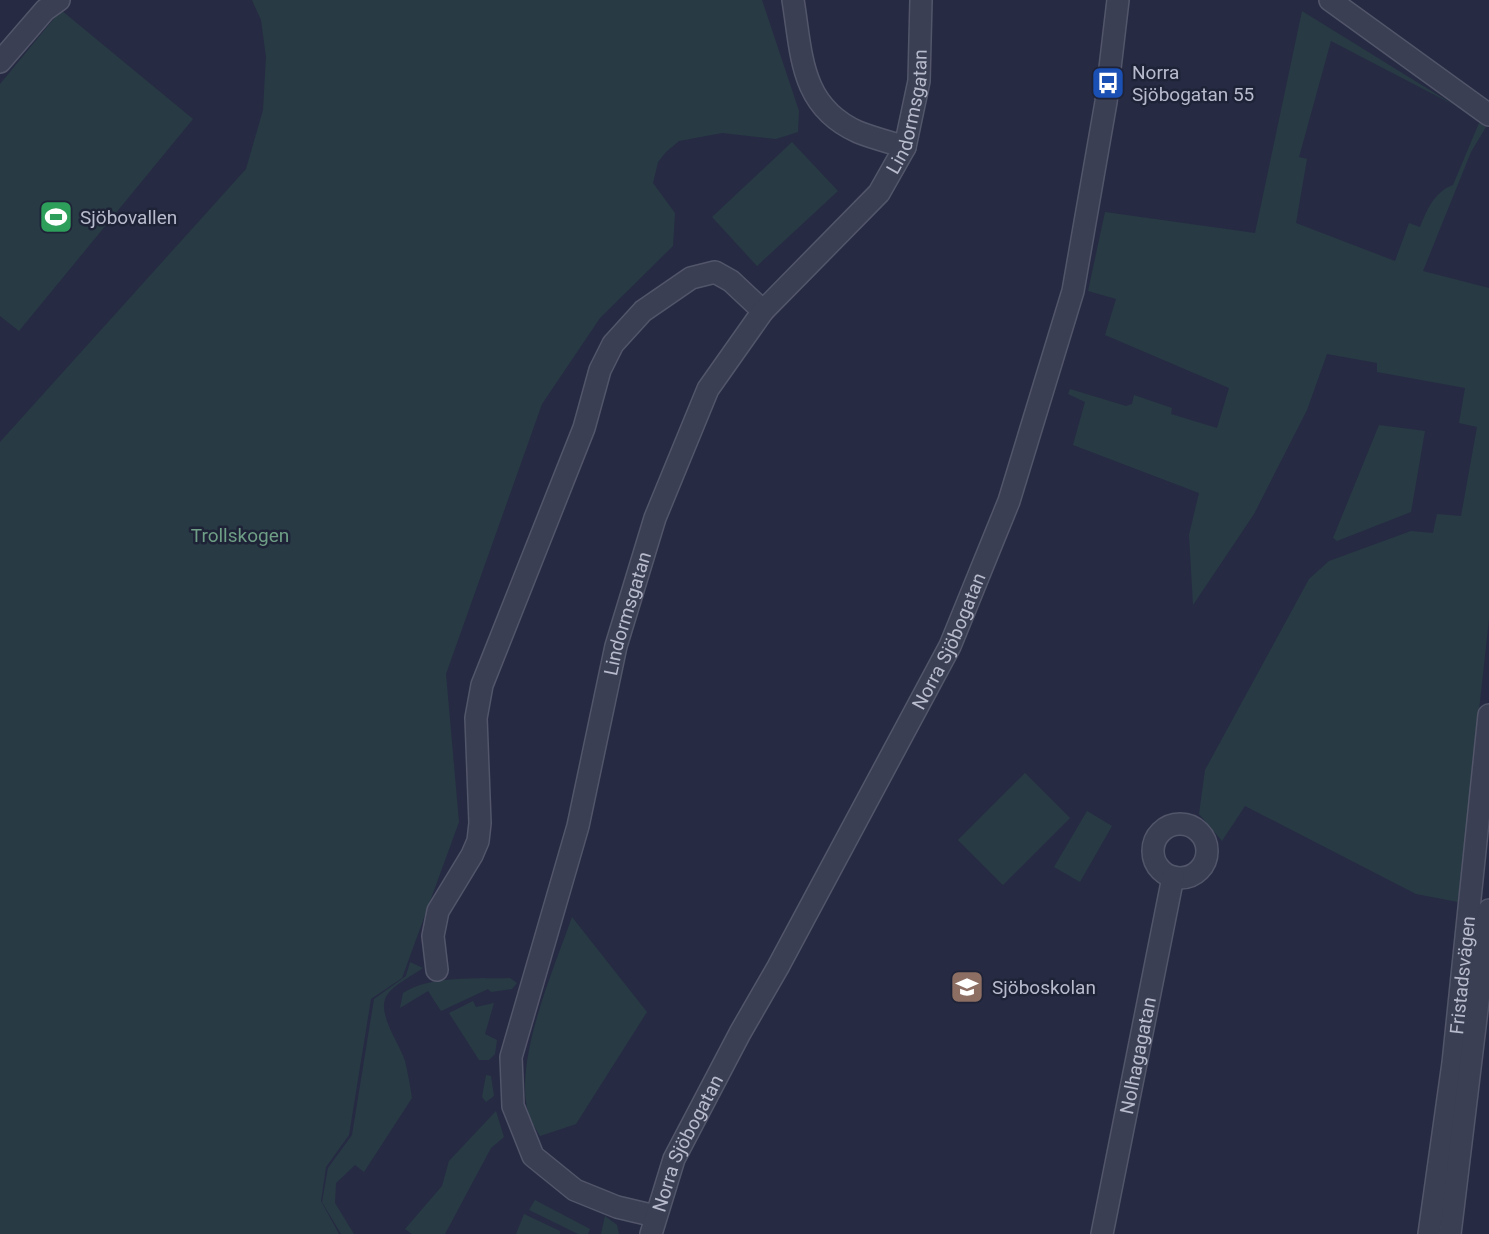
<svg xmlns="http://www.w3.org/2000/svg" width="1489" height="1234" font-family="Roboto,sans-serif">
<rect width="100%" height="100%" fill="#262b43"/>
<!-- green -->
<path fill="#283a44" d="M 252,0 L 762,0 L 799,111 L 798,132 L 776,139 L 722,133 L 679,141 L 666,152 L 658,162 L 653,183 L 675,213 L 673,246 L 600,318 L 542,404 L 446,674 L 459,822 L 402,978 L 371,999 L 349,1135 L 326,1167 L 321,1201 L 339,1234 L 0,1234 L 0,442 L 246,169 L 263,110 L 266,57 L 261,20 Z
M 61,10 L 193,119 L 19,331 L 0,316 L 0,84 Z
M 1302,11 L 1454,105 L 1331,41 L 1299,157 L 1307,159 L 1296,223 L 1395,261 L 1409,223 L 1420,227 C 1427,210 1434,192 1453,185 L 1479,123 L 1486,127 L 1471,152 L 1423,271 L 1489,288 L 1489,619 L 1458,902 L 1416,894 L 1245,806 L 1222,841 L 1199,814 L 1205,770 L 1309,579 L 1329,561 L 1411,531 L 1433,533 L 1437,514 L 1461,516 L 1477,427 L 1459,423 L 1465,388 L 1377,372 L 1377,363 L 1327,354 L 1307,410 L 1254,514 L 1193,605 L 1189,535 L 1199,493 L 1073,445 L 1085,402 L 1068,394 L 1070,389 L 1126,406 L 1132,404 L 1134,395 L 1172,408 L 1171,414 L 1217,428 L 1229,388 L 1105,335 L 1116,299 L 1088,291 L 1105,212 L 1255,233 Z
M 792,142 L 838,191 L 757,266 L 712,217 Z
M 1379,425 L 1425,431 L 1411,512 L 1337,541 L 1333,538 Z
M 1025,773 L 1070,818 L 1003,885 L 958,840 Z
M 1087,811 L 1112,826 L 1080,882 L 1054,867 Z
M 572,917 L 647,1012 L 576,1124 L 540,1136 C 536,1129 530,1120 528,1112 C 514,1058 554,969 572,917 Z
M 410,962 L 423,968 C 412,976 390,986 385,999 C 379,1017 400,1045 405,1061 C 408,1073 410,1086 412,1098 L 364,1172 L 355,1165 L 336,1183 L 335,1203 L 354,1234 L 341,1234 L 322,1202 L 328,1168 L 352,1135 L 374,999 L 406,976 Z
M 510,978 L 517,983 L 512,989 L 491,992 L 488,989 L 441,1011 L 428,991 L 400,1008 L 403,993 C 430,975 478,979 510,978 Z
M 473,1001 L 476,1007 L 494,1003 L 485,1034 L 497,1040 L 495,1054 L 489,1060 L 479,1060 L 449,1013 Z
M 486,1075 L 491,1076 L 494,1096 L 486,1102 L 482,1097 Z
M 496,1111 L 504,1137 L 491,1148 L 445,1234 L 412,1234 L 405,1229 L 442,1186 L 449,1161 Z
M 535,1200 L 590,1229 L 588,1234 L 578,1234 L 529,1210 Z
M 524,1214 L 560,1231 L 560,1234 L 516,1234 Z
M 605,1216 L 617,1225 L 619,1234 L 601,1234 Z"/>
<g fill="none" stroke-linecap="round" stroke-linejoin="round">
<defs>
<g id="minor">
<path d="M 793,0 C 802,55 800,106 858,132 C 873,138 889,142 905,147"/>
<path d="M 1330,0 L 1489,115"/>
<path d="M 0,62 L 45,10 L 59,0"/>
<circle cx="1180" cy="851" r="27"/>
<path d="M 437,970 L 433,936 L 438,911 L 472,855 L 478,841 L 480,823 L 476,718 L 482,685 L 584,428 L 600,370 L 613,344 L 643,311 L 691,278 L 715,272 L 731,281 L 763,311"/>
<path id="s1" d="M 655,1216 L 617,1207 L 575,1190 L 533,1156 L 513,1106 L 511,1057 L 578,826 L 616,646 L 655,518 L 708,389 L 763,311 L 879,193 L 905,147 L 919,81 L 921,0"/>
<path id="s2" d="M 651,1234 L 674,1159 L 740,1033 L 778,967 L 950,646 L 1009,501 L 1073,291 L 1106,102 L 1118,0"/>
<path id="s3" d="M 1102,1234 L 1173,877"/>
<path id="s4" d="M 1429,1234 L 1453,1063 L 1489,715"/>
<path d="M 1450,1234 L 1489,910"/>
</g>
</defs>
<!-- minor casing -->
<use href="#minor" stroke="#53566a" stroke-width="24"/>
<!-- minor -->
<use href="#minor" stroke="#3a3f53" stroke-width="21"/>
</g>
<!-- icons -->
<defs>
<symbol id="bus-square" viewBox="-11 -11 22 22"><rect x="-9" y="-9" width="18" height="18" rx="4" fill="#1a4fb4" stroke="#1f2338"/><path d="M-5-6H5V4H4V6H2V4H-2V6H-4V4H-5ZM-3.5-4V0h7V-4ZM-3.5 1.2v1.5H-2V1.2ZM2 1.2v1.5H3.5V1.2Z" fill="#fff"/></symbol>
<symbol id="stadium-square" viewBox="-11 -11 22 22"><rect x="-9" y="-9" width="18" height="18" rx="4" fill="#2e9e5b" stroke="#1f2338"/><path d="M0-5a6.5 5 0 1 0 0 10a6.5 5 0 1 0 0-10ZM-3.5-1.8h7v3.6h-7Z" fill="#fff"/></symbol>
<symbol id="school-square" viewBox="-11 -11 22 22"><rect x="-9" y="-9" width="18" height="18" rx="4" fill="#8d6e63" stroke="#1f2338"/><path d="M0-5L7-2L0 1L-7-2ZM-4 1L0 2.5L4 1V4Q0 6-4 4Z" fill="#fff"/></symbol>
</defs>
<g fill-rule="evenodd">
<use href="#bus-square" x="1089" y="64" width="38" height="38"/>
<use href="#stadium-square" x="37" y="198" width="38" height="38"/>
<use href="#school-square" x="948" y="968" width="38" height="38"/>
</g>
<g text-anchor="middle" stroke-width="5" stroke-linejoin="round" paint-order="stroke">
<!-- poi labels -->
<g font-size="19" fill="#b8bbcc" stroke="#1f2338" text-anchor="start">
<text x="1132" y="79">Norra<tspan x="1132" dy="22">Sjöbogatan 55</tspan></text>
<text x="80" y="224">Sjöbovallen</text>
<text x="992" y="994">Sjöboskolan</text>
</g>
<!-- street labels -->
<g font-size="19" fill="#b8bbcc" stroke="#1f2338">
<text dy="7" stroke="none"><textPath href="#s1" startOffset="1288">Lindormsgatan</textPath></text>
<text dy="7" stroke="none"><textPath href="#s1" startOffset="700">Lindormsgatan</textPath></text>
<text dy="7" stroke="none"><textPath href="#s2" startOffset="665">Norra Sjöbogatan</textPath></text>
<text dy="7" stroke="none"><textPath href="#s4" startOffset="261">Fristadsvägen</textPath></text>
<text dy="7" stroke="none"><textPath href="#s3" startOffset="182">Nolhagagatan</textPath></text>
<text dy="7" stroke="none"><textPath href="#s2" startOffset="98">Norra Sjöbogatan</textPath></text>
</g>
<!-- park labels -->
<g font-size="19" fill="#6e9e85" stroke="#1f2338">
<text x="240" y="542">Trollskogen</text>
</g>
</g>
</svg>
